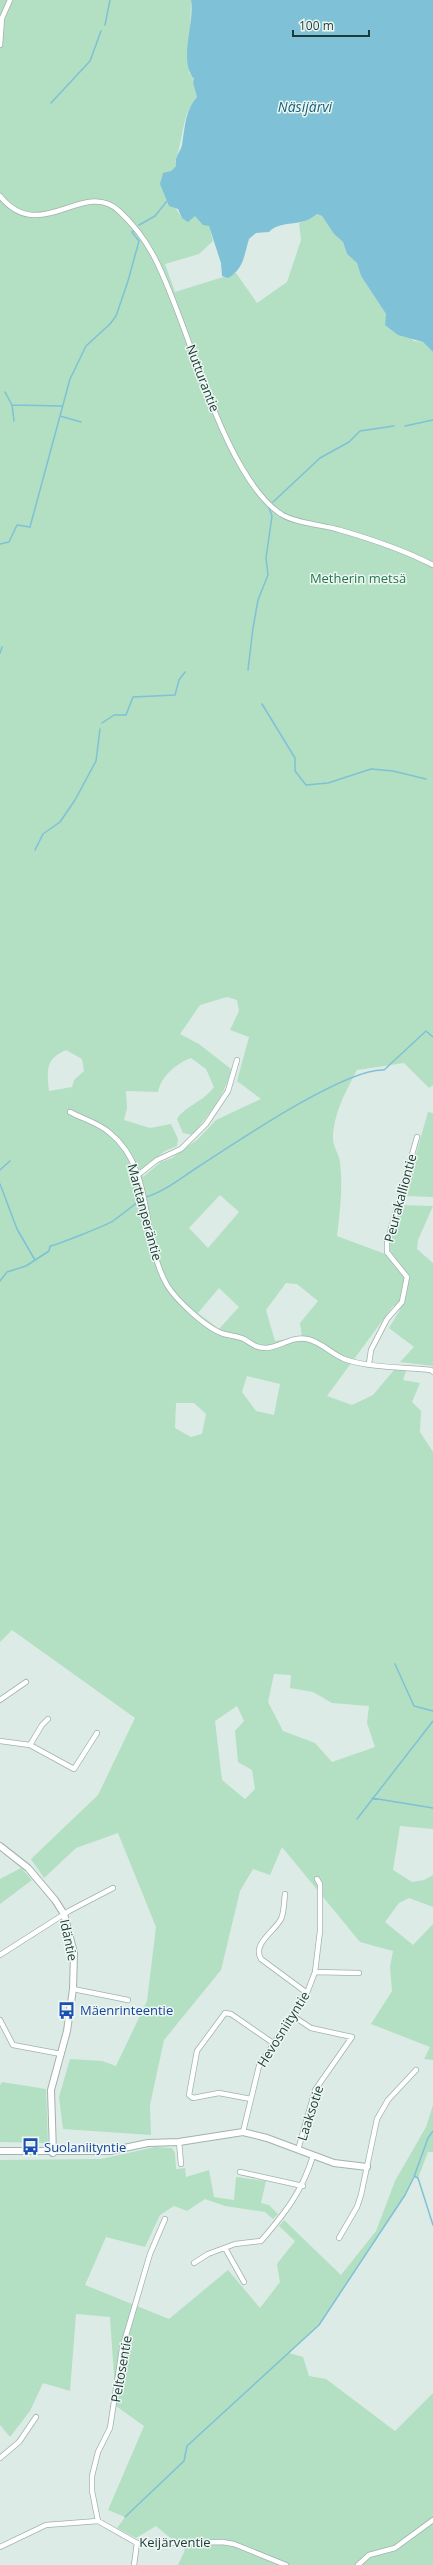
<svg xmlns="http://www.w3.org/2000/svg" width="433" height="2565" font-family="'Open Sans',sans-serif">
<rect width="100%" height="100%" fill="#ddebe6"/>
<!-- green -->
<path fill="#b3dfc3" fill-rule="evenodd" d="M 0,0 L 191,0 L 189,73 L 194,80 L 193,83 L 197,97 C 181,113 184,141 175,161 L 176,166 L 160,184 L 182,218 L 195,216 L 209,226 L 213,241 L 199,254 L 165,264 L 175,292 L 236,273 L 257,303 L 287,282 L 301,240 L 299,223 L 312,218 L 317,214 L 322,216 L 334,234 L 343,242 L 347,254 L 357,263 L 361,276 L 386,314 L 414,341 L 423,342 L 433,352 L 433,1085 L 429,1088 L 404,1063 L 357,1070 C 346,1091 333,1114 333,1139 C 333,1146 339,1154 340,1162 C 343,1187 340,1211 337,1236 L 385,1254 L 401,1205 L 433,1206 L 418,1240 L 417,1249 L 433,1263 L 433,1366 L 400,1362 L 414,1347 L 389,1328 L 400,1310 L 393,1306 L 327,1396 L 352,1405 L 373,1395 L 394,1370 L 406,1371 L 403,1380 L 420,1383 L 412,1402 L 421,1411 L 420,1432 L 433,1452 L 433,1829 L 400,1826 L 393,1870 L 412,1882 L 424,1880 L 433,1875 L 433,1907 L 409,1898 L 399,1903 L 385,1922 L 413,1945 L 433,1924 L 433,2060 L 424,2059 L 430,2047 L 371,2024 L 392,1991 L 390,1967 L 393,1951 L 360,1942 L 282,1847 L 270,1875 L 253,1869 L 240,1891 L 221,1970 L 164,2040 L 150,2105 L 151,2135 L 63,2129 L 59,2097 L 70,2059 L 102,2061 L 116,2066 L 147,2001 L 156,1927 L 118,1833 L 76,1848 L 44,1878 L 31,1859 L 98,1795 L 135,1718 L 12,1630 L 0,1642 ZM 227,997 L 237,1000 L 239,1011 L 230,1030 L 249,1037 L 237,1081 L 261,1099 L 216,1120 L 198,1139 L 172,1158 L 161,1162 L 143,1177 L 142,1169 L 165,1151 L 177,1146 L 178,1139 L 171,1124 L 150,1128 L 124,1120 L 127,1108 L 126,1091 L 158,1092 C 161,1076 177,1063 191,1058 L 206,1069 L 214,1087 C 203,1102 184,1107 177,1119 L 183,1133 L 193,1135 C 208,1114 226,1095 231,1069 L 199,1044 L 180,1034 L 200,1005 ZM 66,1050 L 82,1059 L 84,1071 L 74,1080 L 72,1087 L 49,1091 C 47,1071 45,1059 66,1050 ZM 220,1195 L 239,1212 L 208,1248 L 189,1228 ZM 286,1283 L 297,1284 L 318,1301 L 300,1323 L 302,1337 L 275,1341 L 266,1310 ZM 219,1288 L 239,1307 L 219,1329 L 198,1313 ZM 247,1376 L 280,1384 L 274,1415 L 256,1411 L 242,1392 ZM 176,1403 L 194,1403 L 206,1414 L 202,1434 L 191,1437 L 175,1428 ZM 274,1674 L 291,1675 L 290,1688 L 313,1692 L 332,1703 L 369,1706 L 367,1723 L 375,1747 L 332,1762 L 315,1743 L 283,1731 L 268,1702 ZM 237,1706 L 244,1721 L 235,1731 L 238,1762 L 252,1770 L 255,1789 L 245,1799 L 222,1780 L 215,1721 Z
M 428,1112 L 433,1113 L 433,1197 L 404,1196 Z
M 21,1868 L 32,1880 L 0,1904 L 0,1879 Z
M 2,2082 L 46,2089 L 48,2143 L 0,2142 L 0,2085 Z
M 433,2105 L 433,2152 L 428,2152 L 418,2178 L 414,2176 L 405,2195 L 319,2325 L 289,2353 L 303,2357 L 309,2376 L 326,2379 L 395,2431 L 433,2393 L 433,2565 L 178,2565 L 185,2550 L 156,2526 L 136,2538 L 117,2528 L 125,2517 L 108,2510 L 144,2426 L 116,2406 L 110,2317 L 76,2314 L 70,2391 L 43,2383 L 30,2411 L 10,2437 L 0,2425 L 0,2160 L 101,2159 L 155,2147 L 172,2148 L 175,2153 L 176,2169 L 185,2168 L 186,2177 L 209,2170 L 214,2197 L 234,2200 L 236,2177 L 266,2181 L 261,2203 L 269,2205 L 278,2214 L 273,2219 L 265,2212 L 225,2206 L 205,2199 L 187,2211 L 174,2206 L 160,2215 L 145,2247 L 106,2237 L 85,2285 L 169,2319 L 228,2270 L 260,2308 L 280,2282 L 277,2264 L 295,2241 L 279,2226 L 284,2220 L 341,2275 L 376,2231 L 395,2181 L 426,2127 Z"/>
<!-- water -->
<path fill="#7fc1d6" d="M 191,0 L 433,0 L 433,352 L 423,342 L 398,335 L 385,325 L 386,314 L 361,276 L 357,263 L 347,254 L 343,242 L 334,234 L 322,216 L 317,214 C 302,228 281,219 269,232 L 256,233 L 249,239 C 244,255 244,269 228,278 L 222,276 L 221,263 L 209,226 L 203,225 L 195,216 L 188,222 L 182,218 L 178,209 L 169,206 L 160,184 L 163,173 L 171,171 L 176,166 C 174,157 180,153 182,145 C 185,128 185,110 197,97 L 193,83 L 194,79 C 178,60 195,24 191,0 Z"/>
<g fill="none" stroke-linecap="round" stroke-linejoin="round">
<!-- stream -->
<path stroke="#7fc1d6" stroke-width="1.5" d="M 105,25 L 110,0
M 51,103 L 90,61 L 101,31
M 139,225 L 155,216 L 167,201
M 5,392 L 12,405
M 60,416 L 81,422
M 14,421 L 12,405 L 62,406
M 405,426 L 433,420
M 273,502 L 320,458 L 349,442 L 360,431 L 394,426
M 0,544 L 9,542 L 17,525 L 30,527 L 70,379 L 86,346 L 110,324 L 116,316 L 128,281 L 139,241 L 132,232 L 134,231
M 0,653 L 2,647
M 248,670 L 253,628 L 258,600 L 268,575 L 266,558 L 272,516 L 269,508
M 262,704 L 295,758 L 295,771 L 306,785 L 328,783 L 371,769 L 393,771 L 426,779
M 102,723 L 114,715 L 126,715 L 133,697 L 175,695 L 179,680 L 185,672
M 35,850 L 43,834 L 60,822 L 75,800 L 96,761 L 100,729
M 0,1170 L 10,1161
M 0,1184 L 17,1229 L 35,1260
M 146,1197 C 164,1192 182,1177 198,1167 C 235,1143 345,1068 384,1070 L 426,1031 L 433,1037
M 0,1281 L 7,1272 L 26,1266 L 49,1251 L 50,1246 C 54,1246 107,1225 113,1221 C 117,1218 137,1203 140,1200
M 395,1664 L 414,1706 L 433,1711
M 372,1798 L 433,1808
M 357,1819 L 433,1721
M 415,2174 L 428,2138 L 433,2131
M 414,2176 L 418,2178 L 433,2225
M 125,2517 L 184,2461 L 187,2446 L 319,2325 L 405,2195 L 415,2175"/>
<defs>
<path id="minor" d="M 0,45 L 2,18 L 10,0
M 0,196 C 40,246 84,178 119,211 C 151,240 163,274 178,313 C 198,365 214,420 242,468 C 252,485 264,503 281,514 C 294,523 324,525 340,530 C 371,539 404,550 433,565
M 70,1112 C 83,1119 99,1123 110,1133 C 155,1169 140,1238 167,1285 C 176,1300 207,1329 224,1334 C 231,1336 238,1336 244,1339 C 252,1344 256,1348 266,1348 C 280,1347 292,1336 307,1339 C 322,1342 332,1355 347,1360 C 373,1368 403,1367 431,1370 L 433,1372
M 138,1175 L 157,1160 L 181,1149 L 206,1124 L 228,1091 L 237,1060
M 369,1364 L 371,1350 L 387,1319 L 402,1302 L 407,1277 L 387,1252 L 387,1243 L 417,1137
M 0,1700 L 26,1682
M 0,1741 L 30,1745 L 74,1769 L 97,1733
M 30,1745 L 42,1725 L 48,1719
M 285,1894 C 284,1902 284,1913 281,1919 C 274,1932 252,1944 261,1959 L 307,1993
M 0,1955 L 69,1911 L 113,1888
M 315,1972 L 359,1973
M 73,1989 L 128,2000
M 293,2016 L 311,2028 L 352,2037 L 315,2090 L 298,2150
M 0,2020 L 13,2045 L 61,2054
M 251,2099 L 219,2093 L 193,2098 L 189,2095 L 197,2051 L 225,2013 L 231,2014 L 273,2043
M 243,2132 L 259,2066 L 307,1993 L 315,1972 L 320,1931 L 320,1884 L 317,1879
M 179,2142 L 181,2164
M 240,2172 L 303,2186
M 339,2238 L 357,2207 L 361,2195 L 377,2119 L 388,2100 L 416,2070
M 225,2248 L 244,2282
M 194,2263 L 208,2254 L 235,2244 L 261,2241 C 285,2213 302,2192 313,2156
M 0,2458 L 19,2442 L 36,2417
M 98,2521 L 92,2491 L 92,2476 L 98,2452 L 110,2428 L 122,2349 L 150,2254 L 165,2219
M 0,2547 L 46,2525 L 98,2521 L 137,2543 L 222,2542 L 234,2544 L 286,2565
M 134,2565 L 137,2543
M 358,2565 L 369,2555 L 395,2548 L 433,2520"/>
<path id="tertiary" d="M 0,1846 L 28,1868 L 55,1900 L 64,1914 L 74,1953 L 73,1989 L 67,2031 L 51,2090 L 53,2153
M 0,2151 L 110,2151 L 148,2143 L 179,2142 L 243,2132 L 267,2138 L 334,2163 L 367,2167"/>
</defs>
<!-- minor casing -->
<use href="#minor" stroke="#a0b3ae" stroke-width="6"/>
<!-- tertiary casing -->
<use href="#tertiary" stroke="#a0b3ae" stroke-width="8"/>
<!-- minor -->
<use href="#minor" stroke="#fff" stroke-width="4.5"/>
<!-- tertiary -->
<use href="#tertiary" stroke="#fff" stroke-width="6"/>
</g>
<!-- icons -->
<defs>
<symbol id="bus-bare" viewBox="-9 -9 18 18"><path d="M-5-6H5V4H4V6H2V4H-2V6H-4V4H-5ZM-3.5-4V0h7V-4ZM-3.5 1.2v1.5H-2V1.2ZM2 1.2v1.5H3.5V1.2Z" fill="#1a4fb4" stroke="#eef7f3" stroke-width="2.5" paint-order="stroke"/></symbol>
</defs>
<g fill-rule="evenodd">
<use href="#bus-bare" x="54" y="1998" width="25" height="25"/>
<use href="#bus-bare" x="18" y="2134" width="25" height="25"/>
</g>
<g text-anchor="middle" stroke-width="3" stroke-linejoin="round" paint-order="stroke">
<!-- street labels -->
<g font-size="13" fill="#1d3b36" stroke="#eef7f3">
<text transform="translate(203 378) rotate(69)" y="5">Nutturantie</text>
<text transform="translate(400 1198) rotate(-75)" y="5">Peurakalliontie</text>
<text transform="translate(145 1212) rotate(75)" y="5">Marttanperäntie</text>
<text transform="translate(69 1940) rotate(78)" y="5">Idäntie</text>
<text transform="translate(283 2029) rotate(-58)" y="5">Hevosniityntie</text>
<text transform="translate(310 2113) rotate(-72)" y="5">Laaksotie</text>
<text transform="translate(121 2369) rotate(-80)" y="5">Peltosentie</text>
<text x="175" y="2547">Keijärventie</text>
</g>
<!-- park labels -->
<g font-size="13" fill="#24764b" stroke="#eef7f3">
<text x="358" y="583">Metherin metsä</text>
</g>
<!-- transit labels -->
<g font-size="13" fill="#164399" stroke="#eef7f3" text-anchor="start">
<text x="80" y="2015">Mäenrinteentie</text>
<text x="44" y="2152">Suolaniityntie</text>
</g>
<!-- water labels -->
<g font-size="14" font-style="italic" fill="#13617c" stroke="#eef7f3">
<text x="305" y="112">Näsijärvi</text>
</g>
</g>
<!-- scale -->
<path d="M293 30v6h76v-6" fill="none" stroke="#1d3b36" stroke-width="2"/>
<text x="299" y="30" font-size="12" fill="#1d3b36" stroke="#eef7f3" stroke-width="3" paint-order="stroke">100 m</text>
</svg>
